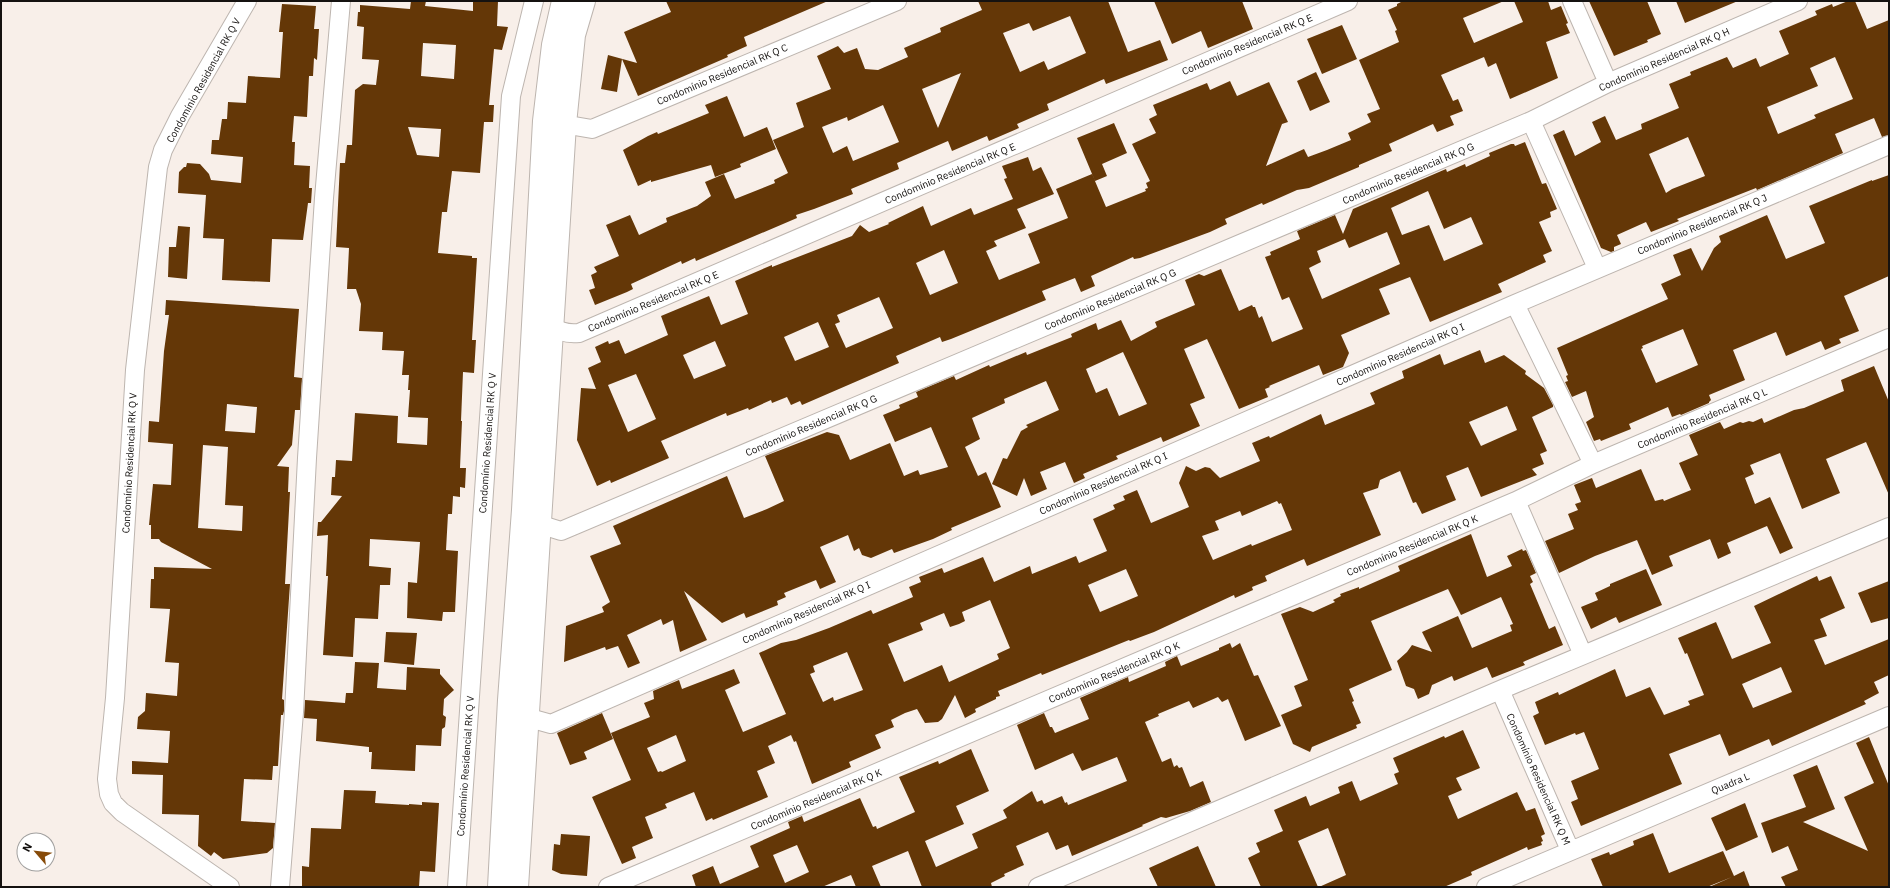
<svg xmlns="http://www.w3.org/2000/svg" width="1890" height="888" font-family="'IBM Plex Sans',sans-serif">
<rect width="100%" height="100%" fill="#f8efe9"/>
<!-- building -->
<path fill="#643707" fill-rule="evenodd" d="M 411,1 L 426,1 L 425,6 L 473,11 L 473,1 L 498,1 L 497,26 L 508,27 L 502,50 L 494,49 L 489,105 L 494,105 L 493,122 L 484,122 L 480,173 L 452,171 L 447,212 L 442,212 L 438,253 L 472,256 L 472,258 L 477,258 L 472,340 L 476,340 L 474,373 L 463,372 L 461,421 L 462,421 L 460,468 L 466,468 L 465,488 L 460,487 L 460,497 L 453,496 L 452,514 L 448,514 L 446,550 L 458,551 L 455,612 L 443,612 L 442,621 L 407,618 L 408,582 L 417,583 L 420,542 L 370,539 L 369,566 L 391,568 L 390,585 L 380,585 L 378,619 L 355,618 L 353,657 L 323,655 L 328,576 L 326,576 L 328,535 L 317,536 L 318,522 L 321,522 L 342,496 L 331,495 L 332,477 L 335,477 L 336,460 L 352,461 L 355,413 L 398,416 L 397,443 L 427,445 L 428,418 L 408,417 L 410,390 L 408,390 L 409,375 L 402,375 L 404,351 L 382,350 L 383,332 L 359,331 L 361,304 L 356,289 L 347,289 L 349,248 L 336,247 L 340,163 L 345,163 L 347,145 L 352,145 L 355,90 L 363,84 L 376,85 L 379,60 L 362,59 L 364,27 L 357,26 L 358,12 L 360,12 L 360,5 L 410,9 ZM 423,43 L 456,45 L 454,79 L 421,76 ZM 408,127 L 441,129 L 439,157 L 417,155 Z
M 666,1 L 828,1 L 744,37 L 747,46 L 727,55 L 728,57 L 638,96 L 622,59 L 617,92 L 601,89 L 608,55 L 637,63 L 624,32 L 671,12 Z
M 978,1 L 1108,1 L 1128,52 L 1160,40 L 1168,60 L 1106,84 L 1104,79 L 1047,104 L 1049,110 L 1017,124 L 1019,128 L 989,141 L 987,136 L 952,151 L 948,141 L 897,163 L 899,169 L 851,189 L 853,194 L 814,209 L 796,215 L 797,218 L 696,261 L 695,258 L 682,264 L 681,261 L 631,284 L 633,289 L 627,292 L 595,305 L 589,290 L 595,288 L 591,275 L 597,272 L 594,267 L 619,256 L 606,225 L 630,215 L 639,235 L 667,222 L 666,218 L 697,206 L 711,196 L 705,182 L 724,174 L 735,199 L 775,183 L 774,180 L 788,173 L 773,140 L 804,127 L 796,103 L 831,89 L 817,56 L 838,46 L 844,53 L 857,48 L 865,69 L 878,70 L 908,57 L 904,48 L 941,32 L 940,28 L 982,10 ZM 1070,16 L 1086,53 L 1048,70 L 1044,61 L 1020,72 L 1003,33 L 1029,23 L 1033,31 ZM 961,73 L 938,128 L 922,89 ZM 883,105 L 899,142 L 853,161 L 847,146 L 833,153 L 822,127 L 847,117 L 848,121 Z
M 1154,1 L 1242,1 L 1253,29 L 1208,48 L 1201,31 L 1172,44 Z
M 1403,1 L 1504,1 L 1463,18 L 1474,43 L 1523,22 L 1514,1 L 1548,1 L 1551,10 L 1561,6 L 1568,23 L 1566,24 L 1570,33 L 1546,42 L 1558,78 L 1510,99 L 1496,63 L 1488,67 L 1484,57 L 1441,75 L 1453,101 L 1458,99 L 1463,111 L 1450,116 L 1454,125 L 1437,132 L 1433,124 L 1389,144 L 1392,151 L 1359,165 L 1359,167 L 1309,188 L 1297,190 L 1263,205 L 1262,203 L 1225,219 L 1227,224 L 1210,232 L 1140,258 L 1134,259 L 1133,257 L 1091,276 L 1095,286 L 1081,292 L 1075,278 L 1042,291 L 1046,300 L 951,339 L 942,342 L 940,337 L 896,356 L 899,363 L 802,405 L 800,401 L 791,405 L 787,397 L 772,403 L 771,400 L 749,410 L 748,408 L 727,416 L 726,413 L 661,441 L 669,458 L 611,483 L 610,480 L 597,486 L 577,440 L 581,388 L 596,389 L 588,368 L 601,362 L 595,347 L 608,341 L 609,344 L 619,340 L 625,354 L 668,335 L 661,316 L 709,296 L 721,325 L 748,314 L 735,281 L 772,265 L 772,267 L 852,236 L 860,225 L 869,232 L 889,224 L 888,223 L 923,206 L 931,226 L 971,208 L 974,215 L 1013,199 L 1004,179 L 1007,178 L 1002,166 L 1028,157 L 1033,171 L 1041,167 L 1054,194 L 1017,209 L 1026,228 L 994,241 L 997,246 L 986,251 L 999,280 L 1040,263 L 1028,234 L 1068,218 L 1056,189 L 1092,174 L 1106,207 L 1146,191 L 1145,189 L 1148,188 L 1146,183 L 1150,181 L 1132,144 L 1156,133 L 1149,119 L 1157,115 L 1153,105 L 1207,83 L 1210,90 L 1230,81 L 1237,96 L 1269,82 L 1288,122 L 1282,124 L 1266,166 L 1304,149 L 1308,157 L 1327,150 L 1351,140 L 1348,133 L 1371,122 L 1367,114 L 1380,109 L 1359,60 L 1399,42 L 1395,31 L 1397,30 L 1388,10 L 1397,6 L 1397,4 ZM 944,250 L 958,283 L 930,295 L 916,263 ZM 879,297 L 893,328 L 846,348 L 835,324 L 840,322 L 837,315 ZM 818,322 L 829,347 L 795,361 L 784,337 ZM 715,341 L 726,366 L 694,379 L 683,355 ZM 636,374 L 656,419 L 628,432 L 608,385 Z
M 1589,1 L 1647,1 L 1661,34 L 1647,40 L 1648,42 L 1614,56 Z
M 1676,1 L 1738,1 L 1685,23 Z
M 1848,1 L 1855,1 L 1867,29 L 1889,20 L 1889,135 L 1882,137 L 1874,118 L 1835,134 L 1843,153 L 1757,190 L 1756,188 L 1677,219 L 1679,221 L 1651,232 L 1646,222 L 1617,235 L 1621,244 L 1614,247 L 1614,251 L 1611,252 L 1601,248 L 1553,135 L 1564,130 L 1575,156 L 1601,142 L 1592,122 L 1605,116 L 1616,140 L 1642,129 L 1641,124 L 1679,108 L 1669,84 L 1691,75 L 1690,72 L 1727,57 L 1733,68 L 1756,58 L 1760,67 L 1789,54 L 1779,31 L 1817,15 L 1815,11 L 1832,4 L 1833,7 ZM 1835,57 L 1853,99 L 1814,115 L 1816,118 L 1778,134 L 1767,107 L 1818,86 L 1810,68 ZM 1688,137 L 1705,176 L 1672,189 L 1666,193 L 1649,154 Z
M 282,4 L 316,6 L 314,29 L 319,29 L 317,60 L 314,58 L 313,76 L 309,76 L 307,117 L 294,116 L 292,142 L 295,142 L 294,165 L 310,166 L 309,188 L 312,188 L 311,203 L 308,203 L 303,240 L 272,239 L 270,282 L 222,280 L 224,239 L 203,238 L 206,195 L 178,193 L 179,172 L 184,167 L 186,167 L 187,163 L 200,164 L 209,174 L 211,180 L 241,183 L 243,157 L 211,154 L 212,140 L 219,140 L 222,119 L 227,119 L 228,102 L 246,103 L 248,76 L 280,78 L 283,32 L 279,32 Z
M 1342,25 L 1357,59 L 1322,74 L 1307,39 Z
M 1316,72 L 1330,102 L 1310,111 L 1297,81 Z
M 727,96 L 744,137 L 767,127 L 776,149 L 740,164 L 741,167 L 715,177 L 711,165 L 651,182 L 651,180 L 638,186 L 623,150 L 648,136 L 657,132 L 658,134 L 709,113 L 705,105 Z
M 1114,123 L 1127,153 L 1102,164 L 1107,176 L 1095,181 L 1077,138 Z
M 1525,142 L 1542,184 L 1546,183 L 1557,209 L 1550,212 L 1551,217 L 1539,222 L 1552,251 L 1543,255 L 1546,262 L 1498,284 L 1502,292 L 1430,322 L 1410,277 L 1379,289 L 1390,314 L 1341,335 L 1349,353 L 1343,367 L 1323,375 L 1319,365 L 1269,386 L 1270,387 L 1265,389 L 1268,397 L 1239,409 L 1207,339 L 1184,349 L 1205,398 L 1190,404 L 1200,426 L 1163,442 L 1161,437 L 1116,456 L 1118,459 L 1083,474 L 1085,478 L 1074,483 L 1065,462 L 1040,472 L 1047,489 L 1031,496 L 1024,478 L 1017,496 L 992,484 L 1003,458 L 1007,459 L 1021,431 L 1028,427 L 1026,425 L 1059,410 L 1046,381 L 1004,399 L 1005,403 L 972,418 L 980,439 L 965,447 L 978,476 L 986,472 L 1001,507 L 951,528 L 952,530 L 933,539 L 894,553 L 892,549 L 871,558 L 862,555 L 859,548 L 854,551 L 848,535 L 820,547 L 836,582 L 820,589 L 816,580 L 784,593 L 786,597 L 777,601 L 778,605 L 746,618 L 744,613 L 722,623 L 684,591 L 707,640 L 680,652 L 673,620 L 663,625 L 661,619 L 627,635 L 640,663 L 628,668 L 618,646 L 606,650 L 605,647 L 564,662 L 566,626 L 604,612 L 602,607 L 610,602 L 590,556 L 621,544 L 613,526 L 727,476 L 744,518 L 767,509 L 784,501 L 765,456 L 827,432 L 839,435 L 850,460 L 890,443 L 904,476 L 918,470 L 920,475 L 948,467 L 931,427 L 895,442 L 883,415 L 900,408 L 899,405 L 918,397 L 916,392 L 954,376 L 956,380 L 989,365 L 990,367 L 1026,352 L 1027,355 L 1072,337 L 1071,334 L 1096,323 L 1098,330 L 1121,320 L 1131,341 L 1157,327 L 1155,322 L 1195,305 L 1185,280 L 1199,274 L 1204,276 L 1221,269 L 1239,311 L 1252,305 L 1253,307 L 1255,307 L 1259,318 L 1262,316 L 1272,342 L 1303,329 L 1289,297 L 1282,300 L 1265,257 L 1271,255 L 1270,252 L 1300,239 L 1297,231 L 1335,215 L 1343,234 L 1353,209 L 1446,169 L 1447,172 L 1465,164 L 1466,167 L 1490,156 L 1489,153 L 1511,144 L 1514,144 L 1515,146 ZM 1428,191 L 1444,229 L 1471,217 L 1483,244 L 1444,261 L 1429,225 L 1402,235 L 1391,208 ZM 1387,232 L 1400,264 L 1322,299 L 1309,268 L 1321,262 L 1317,251 L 1345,239 L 1349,248 ZM 1123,352 L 1147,404 L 1119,416 L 1107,388 L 1096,393 L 1086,369 Z
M 1889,175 L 1889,276 L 1844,296 L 1859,331 L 1839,339 L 1841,343 L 1825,350 L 1821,341 L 1786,356 L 1776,332 L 1733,350 L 1745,380 L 1709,395 L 1711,400 L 1709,402 L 1709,403 L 1681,415 L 1680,414 L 1672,417 L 1668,407 L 1629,424 L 1631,429 L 1601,441 L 1600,439 L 1594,441 L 1586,422 L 1594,417 L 1586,391 L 1572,397 L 1565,382 L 1568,381 L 1566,376 L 1568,375 L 1557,348 L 1668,299 L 1661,284 L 1681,275 L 1673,255 L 1691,248 L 1702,271 L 1714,248 L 1721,242 L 1719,236 L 1767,215 L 1786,259 L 1825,243 L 1809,206 L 1872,180 L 1872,181 ZM 1683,329 L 1698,365 L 1656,383 L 1641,349 L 1643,348 L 1642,346 Z
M 178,226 L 190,227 L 187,279 L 168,277 L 169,247 L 176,247 Z
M 166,300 L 299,309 L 294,377 L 302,378 L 300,410 L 295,410 L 292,445 L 277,466 L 289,467 L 288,492 L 290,492 L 285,584 L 290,584 L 282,699 L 284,700 L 284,711 L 283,715 L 281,715 L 278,766 L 273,766 L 272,780 L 244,779 L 241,821 L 275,823 L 273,848 L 267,853 L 223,859 L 214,852 L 211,856 L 198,846 L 199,815 L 162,814 L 163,775 L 132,774 L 132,761 L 168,763 L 170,731 L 137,729 L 138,717 L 145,711 L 146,693 L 177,696 L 179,663 L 165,662 L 170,609 L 150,608 L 151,579 L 154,579 L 154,567 L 212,569 L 161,542 L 159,539 L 151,539 L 151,525 L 149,525 L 153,484 L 171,485 L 173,444 L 148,442 L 149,421 L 159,422 L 164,351 L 169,315 L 165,315 ZM 227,404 L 257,407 L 255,433 L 225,431 ZM 203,445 L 228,447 L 225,505 L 243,506 L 242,531 L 198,528 Z
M 1480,350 L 1485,363 L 1504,355 L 1526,371 L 1525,374 L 1544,388 L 1553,405 L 1553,407 L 1532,417 L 1547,451 L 1540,454 L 1544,464 L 1532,469 L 1537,475 L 1481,497 L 1468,467 L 1446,476 L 1456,500 L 1422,514 L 1416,502 L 1413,503 L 1400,471 L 1380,480 L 1378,488 L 1363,493 L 1381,535 L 1307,566 L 1304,559 L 1265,576 L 1267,581 L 1252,587 L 1253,590 L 1235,598 L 1234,595 L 1154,632 L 1130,641 L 1129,640 L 1042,675 L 1041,673 L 998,691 L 1000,696 L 996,697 L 996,699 L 975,709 L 976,712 L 965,718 L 955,695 L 942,719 L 938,722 L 925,723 L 917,709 L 905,713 L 891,720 L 894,727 L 875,735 L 881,748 L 849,762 L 851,767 L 812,784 L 796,741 L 794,742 L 791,735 L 768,746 L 775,763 L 757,771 L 768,797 L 713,820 L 712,818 L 706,821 L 694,792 L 665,804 L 667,808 L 645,817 L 653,838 L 632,847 L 636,858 L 622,864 L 592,797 L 631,780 L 611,733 L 650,717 L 644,703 L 654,699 L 653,691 L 679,680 L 682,689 L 734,669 L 740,683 L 725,690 L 743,732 L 786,714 L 759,653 L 781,643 L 796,640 L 829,628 L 871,610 L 873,614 L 913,597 L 909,587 L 921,582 L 919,577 L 942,568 L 944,573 L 983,557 L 994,582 L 1030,566 L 1032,574 L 1076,556 L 1079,563 L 1107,551 L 1093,519 L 1115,509 L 1113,505 L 1125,500 L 1123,496 L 1137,490 L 1151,523 L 1189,507 L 1179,483 L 1186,466 L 1196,471 L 1205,467 L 1210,468 L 1220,478 L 1260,461 L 1252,443 L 1269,436 L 1270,438 L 1321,414 L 1325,425 L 1375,404 L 1370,393 L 1404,378 L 1402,371 L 1440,354 L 1444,365 ZM 1507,406 L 1517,430 L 1481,446 L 1469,422 ZM 1277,501 L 1279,504 L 1281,503 L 1292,530 L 1252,546 L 1251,544 L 1213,560 L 1202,536 L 1219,530 L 1215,521 L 1240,511 L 1242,516 ZM 1126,569 L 1138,596 L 1100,612 L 1088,585 ZM 990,600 L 1010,648 L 997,654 L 999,659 L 949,682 L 942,665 L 904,682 L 888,644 L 923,630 L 920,623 L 944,613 L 950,627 L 959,624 L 965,621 L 962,612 ZM 847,652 L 863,690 L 834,701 L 833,697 L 823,702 L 810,674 L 815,672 L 813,666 ZM 676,735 L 686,761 L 662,772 L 661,771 L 658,772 L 647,748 Z
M 1874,366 L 1889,402 L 1889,495 L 1866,442 L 1826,459 L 1840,493 L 1802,509 L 1780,453 L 1750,465 L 1754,474 L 1745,478 L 1755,504 L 1770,497 L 1793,548 L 1780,554 L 1767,526 L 1727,543 L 1731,553 L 1718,559 L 1710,539 L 1669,556 L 1673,566 L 1652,575 L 1637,540 L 1595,556 L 1559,573 L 1545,541 L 1574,529 L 1568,514 L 1578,510 L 1575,504 L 1581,502 L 1574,485 L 1592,478 L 1596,488 L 1641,469 L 1655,501 L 1663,499 L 1664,501 L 1691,490 L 1679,463 L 1698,455 L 1689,435 L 1720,422 L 1724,429 L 1740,422 L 1743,423 L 1749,421 L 1753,422 L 1762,418 L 1764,423 L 1794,410 L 1804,408 L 1844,391 L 1841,380 Z
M 1471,534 L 1487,577 L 1512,566 L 1507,556 L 1522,549 L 1523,551 L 1526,550 L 1536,573 L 1530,576 L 1533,582 L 1530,584 L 1549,629 L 1555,626 L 1563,645 L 1523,662 L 1525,665 L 1492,678 L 1487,667 L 1454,681 L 1452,676 L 1432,685 L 1429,694 L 1418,699 L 1414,689 L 1406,686 L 1397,661 L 1407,652 L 1412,645 L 1432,652 L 1422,632 L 1458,616 L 1472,648 L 1512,631 L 1510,625 L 1513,624 L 1501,597 L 1461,615 L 1448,589 L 1371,621 L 1392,670 L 1349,689 L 1354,701 L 1352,702 L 1361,723 L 1356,725 L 1357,728 L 1312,747 L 1310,752 L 1293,744 L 1281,715 L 1302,706 L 1294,686 L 1308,680 L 1281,614 L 1300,607 L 1313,612 L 1335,602 L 1333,600 L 1341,596 L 1340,594 L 1359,587 L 1359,589 L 1400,571 L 1398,566 Z
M 1646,569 L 1662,605 L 1619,623 L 1616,617 L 1591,629 L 1581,607 L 1598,600 L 1595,593 L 1610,586 L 1610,584 Z
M 1817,576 L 1819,581 L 1831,576 L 1845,608 L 1820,619 L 1827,636 L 1814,640 L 1825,665 L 1889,639 L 1889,675 L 1874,682 L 1879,693 L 1864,701 L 1866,704 L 1772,746 L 1769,739 L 1729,756 L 1720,734 L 1669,754 L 1682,784 L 1581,826 L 1571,802 L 1578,799 L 1571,781 L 1599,769 L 1584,732 L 1576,735 L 1575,733 L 1545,745 L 1533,716 L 1539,713 L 1535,702 L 1558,692 L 1559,695 L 1615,669 L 1626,697 L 1650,687 L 1664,715 L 1690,705 L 1688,701 L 1704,695 L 1687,653 L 1685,654 L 1678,638 L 1716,622 L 1732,659 L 1771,643 L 1754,606 ZM 1781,667 L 1792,692 L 1753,708 L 1742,684 Z
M 1889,581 L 1889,618 L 1871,623 L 1858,593 Z
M 386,632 L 417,633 L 414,665 L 384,662 Z
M 1230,643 L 1232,648 L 1240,643 L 1254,676 L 1258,675 L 1281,726 L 1245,741 L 1228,699 L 1222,702 L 1218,697 L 1193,708 L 1189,701 L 1158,714 L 1159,716 L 1145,722 L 1162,762 L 1171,758 L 1174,767 L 1177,765 L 1179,768 L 1182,767 L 1190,787 L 1203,781 L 1211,802 L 1190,811 L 1166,818 L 1161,817 L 1142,825 L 1143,826 L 1072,856 L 1068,845 L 1056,850 L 1048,832 L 1016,846 L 1024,865 L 1004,874 L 1005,876 L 991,883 L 992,887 L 922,887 L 908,851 L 872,866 L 881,887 L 856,887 L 851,875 L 822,887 L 696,887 L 692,875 L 713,866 L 720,884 L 759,867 L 750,846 L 790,828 L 788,822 L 802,816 L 804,822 L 860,798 L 873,827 L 876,826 L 877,829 L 915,812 L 899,777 L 938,761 L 939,764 L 971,749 L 989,791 L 956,806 L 964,824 L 925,841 L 936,867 L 978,848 L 972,834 L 1007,818 L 1003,810 L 1032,791 L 1037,802 L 1042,800 L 1044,804 L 1062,796 L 1065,803 L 1067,802 L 1068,805 L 1127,781 L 1117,757 L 1082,771 L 1073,753 L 1035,770 L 1017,725 L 1044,713 L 1050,727 L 1052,727 L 1055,733 L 1089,719 L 1080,698 L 1128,677 L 1129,682 L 1166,666 L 1165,662 L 1177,656 L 1181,666 L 1219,650 L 1219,648 ZM 797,845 L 809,872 L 785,883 L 773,855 Z
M 355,662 L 379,663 L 377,688 L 406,690 L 407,667 L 440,669 L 440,674 L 454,690 L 444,699 L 443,715 L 446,717 L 445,727 L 442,729 L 441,746 L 416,745 L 415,771 L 371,769 L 372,752 L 369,752 L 369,747 L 316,741 L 317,719 L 304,718 L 305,700 L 345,703 L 346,693 L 353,693 Z
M 602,713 L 613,739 L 584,752 L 587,759 L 570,765 L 557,733 Z
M 1463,730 L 1480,768 L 1456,778 L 1462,790 L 1448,796 L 1458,819 L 1517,792 L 1526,811 L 1535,808 L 1545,834 L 1541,836 L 1543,841 L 1541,842 L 1542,845 L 1528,850 L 1527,847 L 1471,872 L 1472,875 L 1444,887 L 1319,887 L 1346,875 L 1328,828 L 1298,841 L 1318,887 L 1261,887 L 1248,858 L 1260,852 L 1256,843 L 1283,831 L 1274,810 L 1306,796 L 1310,806 L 1340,793 L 1338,787 L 1352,781 L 1360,801 L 1398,784 L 1394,774 L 1399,772 L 1393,758 L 1444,736 L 1445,738 Z
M 1869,737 L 1889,786 L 1889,887 L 1786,887 L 1781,877 L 1798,870 L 1788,846 L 1772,853 L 1761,823 L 1806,807 L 1793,775 L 1817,765 L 1835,809 L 1803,822 L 1868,851 L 1844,797 L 1874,783 L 1856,743 Z
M 344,790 L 376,791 L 375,803 L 409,805 L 409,804 L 422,805 L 422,802 L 439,803 L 435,872 L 420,871 L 419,887 L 302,887 L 302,866 L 309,867 L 311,828 L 341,829 Z
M 1745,803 L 1758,837 L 1726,851 L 1711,818 Z
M 1653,833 L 1669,873 L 1723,851 L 1734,876 L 1744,871 L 1750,887 L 1709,887 L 1732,877 L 1707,887 L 1603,887 L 1591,859 L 1609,852 L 1610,855 L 1634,845 L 1633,841 Z
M 561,834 L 590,836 L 587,876 L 561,874 L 552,870 L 554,844 L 560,845 Z
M 1198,846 L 1216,887 L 1158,887 L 1149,868 Z"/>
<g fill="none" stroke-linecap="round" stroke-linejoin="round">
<defs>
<path id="street" d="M 1572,1 L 1608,83
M 1531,121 L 1597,268
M 551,122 L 592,129 L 897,1
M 1515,304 L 1593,464
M 541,321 C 554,328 563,335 579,333 L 1348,1
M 1516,501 L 1583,655
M 530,515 L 545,526 L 561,531 L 1531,121 L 1608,83 L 1798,1
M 1500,690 L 1570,850
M 518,708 L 533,719 L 551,724 L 1515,304 L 1889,145
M 230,887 L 122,812 L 113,803 L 109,794 L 107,779 L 115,698 L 135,370 L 158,167 L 163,150 L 180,116 L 247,1
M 280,887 L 294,712 L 307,458 L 324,198 L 341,1
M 457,887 L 511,96 L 534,1
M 608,887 L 1516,501 L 1593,464 L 1889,338
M 1038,887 L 1500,690 L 1889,527
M 1486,887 L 1889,716"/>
<path id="secondary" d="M 499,887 L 509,700 L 523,510 L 544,121 L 553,45 L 563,1
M 517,887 L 565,124 L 574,35 L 584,1"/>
</defs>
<!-- street casing -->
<use href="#street" stroke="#bdb5af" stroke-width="20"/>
<!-- secondary casing -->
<use href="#secondary" stroke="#bdb5af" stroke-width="24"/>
<!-- street -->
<use href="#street" stroke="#fff" stroke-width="18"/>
<!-- secondary -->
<use href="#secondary" stroke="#fff" stroke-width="22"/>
</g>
<g text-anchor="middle" stroke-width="4" stroke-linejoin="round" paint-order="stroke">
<!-- street labels -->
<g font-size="10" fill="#151210" stroke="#fff">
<text transform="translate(1247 44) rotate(-23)" y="4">Condomínio Residencial RK Q E</text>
<text transform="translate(1664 59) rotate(-24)" y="4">Condomínio Residencial RK Q H</text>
<text transform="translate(722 74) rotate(-23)" y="4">Condomínio Residencial RK Q C</text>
<text transform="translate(203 80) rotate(-61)" y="4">Condomínio Residencial RK Q V</text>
<text transform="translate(950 173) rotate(-23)" y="4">Condomínio Residencial RK Q E</text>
<text transform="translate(1408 173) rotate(-23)" y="4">Condomínio Residencial RK Q G</text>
<text transform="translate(1702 224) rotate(-23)" y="4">Condomínio Residencial RK Q J</text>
<text transform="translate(1110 299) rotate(-23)" y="4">Condomínio Residencial RK Q G</text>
<text transform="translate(653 301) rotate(-23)" y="4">Condomínio Residencial RK Q E</text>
<text transform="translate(1400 354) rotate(-24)" y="4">Condomínio Residencial RK Q I</text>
<text transform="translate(1702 418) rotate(-23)" y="4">Condomínio Residencial RK Q L</text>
<text transform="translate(811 425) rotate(-23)" y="4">Condomínio Residencial RK Q G</text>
<text transform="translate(487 443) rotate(-86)" y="4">Condomínio Residencial RK Q V</text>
<text transform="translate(129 463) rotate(-87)" y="4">Condomínio Residencial RK Q V</text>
<text transform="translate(1103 483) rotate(-24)" y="4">Condomínio Residencial RK Q I</text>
<text transform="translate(1412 545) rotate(-23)" y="4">Condomínio Residencial RK Q K</text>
<text transform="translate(806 612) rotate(-24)" y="4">Condomínio Residencial RK Q I</text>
<text transform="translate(1114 672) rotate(-23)" y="4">Condomínio Residencial RK Q K</text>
<text transform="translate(465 766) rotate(-86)" y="4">Condomínio Residencial RK Q V</text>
<text transform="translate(1539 779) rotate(66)" y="4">Condomínio Residencial RK Q M</text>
<text transform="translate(1730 783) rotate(-23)" y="4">Quadra L</text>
<text transform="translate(816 799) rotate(-23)" y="4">Condomínio Residencial RK Q K</text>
</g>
</g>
<!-- border -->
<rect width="1890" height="888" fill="none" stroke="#151210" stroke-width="4"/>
<!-- north arrow -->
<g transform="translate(36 852) rotate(298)"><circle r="19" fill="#ffffff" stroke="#a1a09f"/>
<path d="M0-3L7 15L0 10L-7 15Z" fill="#874b09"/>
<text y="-6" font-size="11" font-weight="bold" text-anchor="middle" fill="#151210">N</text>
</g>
</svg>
